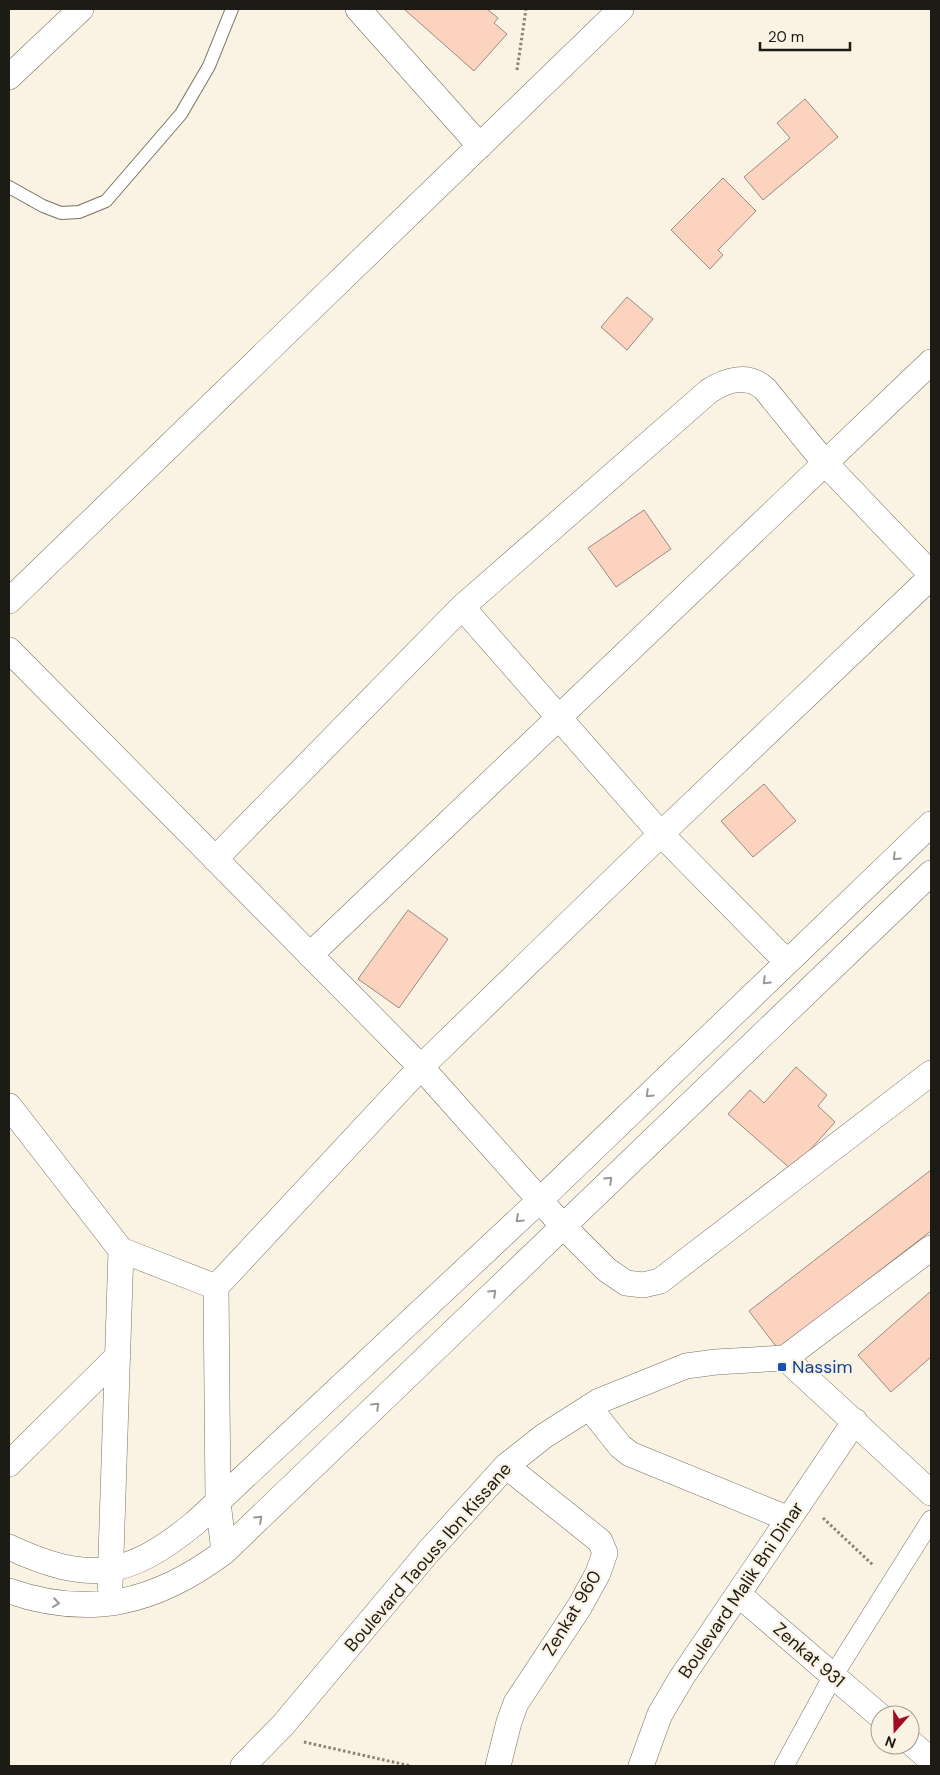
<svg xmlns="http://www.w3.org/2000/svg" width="940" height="1775" font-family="'DM Sans',sans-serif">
<rect width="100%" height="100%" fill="#faf2e2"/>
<!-- building -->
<path fill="#fbd3bf" stroke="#9a8a82" d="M 404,9 L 487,9 L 498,18 L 494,23 L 507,34 L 474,71 Z
M 805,99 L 838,137 L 763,200 L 744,177 L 790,138 L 777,123 Z
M 723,178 L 756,211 L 718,250 L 723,255 L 710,269 L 671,230 Z
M 627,297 L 653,319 L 627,350 L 601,327 Z
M 644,510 L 671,549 L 616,587 L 588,548 Z
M 764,784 L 796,821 L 753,857 L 721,821 Z
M 408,910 L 448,939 L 399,1008 L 358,979 Z
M 796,1067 L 827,1095 L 818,1106 L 835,1122 L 792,1170 L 728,1114 L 750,1090 L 764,1103 Z
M 931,1170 L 931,1231 L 778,1349 L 749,1311 Z
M 931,1291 L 931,1357 L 891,1392 L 858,1355 Z"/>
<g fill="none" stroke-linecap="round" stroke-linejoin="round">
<defs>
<path id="service" d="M 9,187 L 43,206 L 61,213 L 79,212 L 106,201 L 181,114 L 209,66 L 232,9"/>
<path id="pedestrian" d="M 784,1766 L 833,1676 L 931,1520"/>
<path id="minor" d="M 358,9 L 480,146
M 9,77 L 81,9
M 9,601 L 621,9
M 462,607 L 661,834 L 786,961
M 9,650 L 421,1067 L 562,1225 L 607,1270 L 626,1283 L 643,1285 L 660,1281 L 931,1073
M 215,859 L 462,607 L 709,391 C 726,380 748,373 765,389 L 825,463 L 931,574
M 310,955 L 931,362
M 9,1106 L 121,1250 L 110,1586
M 121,1250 L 216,1287
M 785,1358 L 931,1493
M 589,1407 L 620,1446 L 630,1454 L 789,1519
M 9,1464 L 118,1356
M 9,1547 C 88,1584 128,1578 195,1523 L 540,1200 L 931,824
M 224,1552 L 218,1502 L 216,1287 L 421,1067 L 661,834 L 931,577
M 9,1591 C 90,1619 156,1603 224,1552 L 931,873
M 738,1594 L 880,1716
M 910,1742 L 931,1760
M 243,1766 L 283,1725 L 429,1551 L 506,1466 L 544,1436 L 599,1401 L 686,1366 L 716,1362 L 785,1358 L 931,1248
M 498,1766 L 509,1722 L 516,1703 L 580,1606 L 598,1573 L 605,1553 L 600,1541 L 506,1466
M 641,1766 L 660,1714 L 682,1677 L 855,1421"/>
</defs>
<!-- service casing -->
<use href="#service" stroke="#787164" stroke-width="14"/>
<!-- pedestrian casing -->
<use href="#pedestrian" stroke="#787164" stroke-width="20"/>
<!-- minor casing -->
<use href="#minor" stroke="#787164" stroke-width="26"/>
<!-- path -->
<path stroke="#888378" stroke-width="3" stroke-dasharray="2.5 2.5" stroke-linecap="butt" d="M 517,70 L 526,9
M 823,1518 L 873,1565
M 304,1742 L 411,1766"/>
<!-- service -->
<use href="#service" stroke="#fff" stroke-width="12"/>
<!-- pedestrian -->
<use href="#pedestrian" stroke="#fff" stroke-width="19"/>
<!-- minor -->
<use href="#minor" stroke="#fff" stroke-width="25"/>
</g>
<!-- one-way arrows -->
<defs><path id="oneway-chevron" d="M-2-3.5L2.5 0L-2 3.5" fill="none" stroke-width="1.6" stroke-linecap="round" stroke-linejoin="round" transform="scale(1.25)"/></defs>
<g stroke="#999896">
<use href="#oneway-chevron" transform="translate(896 857) rotate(136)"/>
<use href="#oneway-chevron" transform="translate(766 981) rotate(136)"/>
<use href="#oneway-chevron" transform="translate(649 1094) rotate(136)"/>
<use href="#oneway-chevron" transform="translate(609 1180) rotate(-44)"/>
<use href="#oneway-chevron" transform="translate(519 1219) rotate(137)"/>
<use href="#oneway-chevron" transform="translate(493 1293) rotate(-44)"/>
<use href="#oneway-chevron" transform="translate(376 1406) rotate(-44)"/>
<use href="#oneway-chevron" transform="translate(259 1519) rotate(-43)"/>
<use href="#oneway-chevron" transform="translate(56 1603) rotate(8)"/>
</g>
<!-- markers -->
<rect fill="#1a4fb4" stroke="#faf2e2" stroke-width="2" x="777" y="1362" width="10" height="10" rx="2.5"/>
<g text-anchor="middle" stroke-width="4.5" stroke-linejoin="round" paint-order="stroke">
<!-- transit labels -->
<g font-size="18" fill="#164399" stroke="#faf2e2" text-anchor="start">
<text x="792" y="1373">Nassim</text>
</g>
<!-- street labels -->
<g font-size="18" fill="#1d1b15" stroke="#faf2e2">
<text transform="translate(428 1557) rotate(-49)" y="6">Boulevard Taouss Ibn Kissane</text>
<text transform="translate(741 1590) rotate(-56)" y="6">Boulevard Malik Bni Dinar</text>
<text transform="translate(572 1613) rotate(-59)" y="6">Zenkat 960</text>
<text transform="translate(809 1655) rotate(41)" y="6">Zenkat 931</text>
</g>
</g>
<!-- border -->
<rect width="940" height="1775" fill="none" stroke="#1d1b15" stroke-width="20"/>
<!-- north arrow -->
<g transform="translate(895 1730) rotate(200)"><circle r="24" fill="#faf2e2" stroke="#a29c90"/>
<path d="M0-4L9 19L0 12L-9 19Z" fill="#a40923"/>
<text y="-8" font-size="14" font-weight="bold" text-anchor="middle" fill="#1d1b15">N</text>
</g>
<!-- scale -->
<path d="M760 42v8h90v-8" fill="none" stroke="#1d1b15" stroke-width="2.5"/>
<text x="768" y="42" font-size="15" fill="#1d1b15" stroke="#faf2e2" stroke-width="4" paint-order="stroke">20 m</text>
</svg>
